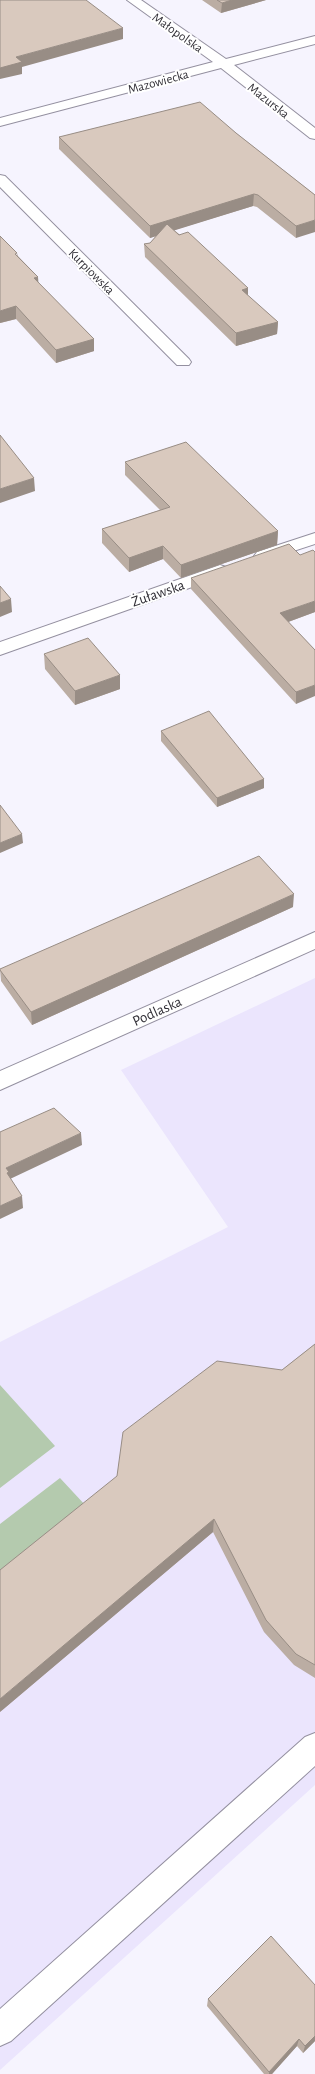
<svg xmlns="http://www.w3.org/2000/svg" width="315" height="2074" font-family="'Alegreya Sans',sans-serif">
<rect width="100%" height="100%" fill="#f6f4fe"/>
<!-- built -->
<path fill="#ebe5fd" d="M 315,978 L 315,1785 L 0,2070 L 0,1342 L 228,1227 L 121,1070 Z"/>
<!-- green -->
<path fill="#b4caae" d="M 0,1385 L 55,1446 L 0,1488 Z
M 60,1478 L 86,1506 L 0,1574 L 0,1524 Z"/>
<g fill="none" stroke-linecap="round" stroke-linejoin="round">
<defs>
<path id="minor" d="M 127,0 L 141,0 L 226,59 L 315,36 L 315,44 L 234,65 L 315,128 L 315,139 L 310,138 L 221,68 L 0,126 L 0,118 L 213,62 Z
M 0,175 L 5,176 L 189,359 L 191,362 L 189,365 L 177,365 L 0,187 Z
M 315,533 L 315,544 L 263,561 L 257,560 L 254,556 L 257,552 Z
M 220,565 L 226,567 L 229,571 L 226,575 L 0,655 L 0,642 Z
M 315,932 L 315,949 L 0,1090 L 0,1071 Z
M 315,1733 L 315,1766 L 11,2041 L 0,2046 L 0,2009 L 305,1737 Z"/>
</defs>
<!-- minor casing -->
<use href="#minor" stroke="#9490a0" stroke-width="2"/>
<!-- minor -->
<use href="#minor" fill="#fff" fill-rule="evenodd"/>
</g>
<!-- wall -->
<path fill="#bbada3" d="M 202,0 L 266,0 L 221,13 Z
M 236,133 L 315,195 L 296,238 L 257,207 L 253,206 L 174,230 L 248,288 L 248,296 L 278,322 L 277,334 L 236,346 L 145,257 L 144,244 L 150,243 L 156,236 L 150,238 L 59,149 L 59,137 Z
M 17,253 L 18,256 L 38,277 L 38,283 L 94,339 L 94,351 L 56,363 L 16,319 L 0,323 Z
M 125,462 L 278,531 L 277,545 L 181,578 L 163,559 L 129,572 L 102,543 L 102,529 L 160,510 L 125,475 Z
M 191,578 L 315,612 L 288,622 L 315,650 L 296,704 L 191,589 Z
M 44,654 L 120,689 L 75,705 L 45,669 Z
M 161,731 L 264,779 L 264,788 L 217,807 L 161,741 Z
M 293,907 L 32,1025 L 1,981 L 0,969 Z
M 315,1344 L 315,1678 L 294,1665 L 264,1632 L 213,1532 L 0,1712 L 282,1370 Z
M 315,1985 L 315,2041 L 303,2053 L 297,2046 L 272,2074 L 264,2074 L 207,2006 L 208,1999 Z"/>
<!-- shaded-wall -->
<path fill="#988d85" d="M 232,0 L 266,0 L 221,13 L 222,3 Z
M 123,28 L 123,39 L 22,67 L 22,74 L 0,79 L 0,68 L 16,57 Z
M 254,194 L 253,206 L 150,238 L 150,226 Z
M 315,220 L 315,232 L 296,238 L 296,226 Z
M 38,277 L 39,290 L 34,278 Z
M 248,288 L 248,301 L 242,290 Z
M 16,306 L 16,319 L 0,323 L 0,311 Z
M 278,322 L 277,334 L 236,346 L 236,333 Z
M 94,339 L 94,351 L 56,363 L 56,350 Z
M 34,478 L 35,491 L 0,503 L 0,489 Z
M 278,531 L 277,545 L 181,578 L 181,565 Z
M 163,546 L 163,559 L 129,572 L 129,558 Z
M 11,599 L 12,612 L 0,617 L 0,603 Z
M 315,601 L 315,612 L 280,625 L 280,613 Z
M 120,675 L 120,689 L 75,705 L 75,691 Z
M 315,685 L 315,696 L 296,704 L 296,692 Z
M 264,779 L 264,788 L 217,807 L 217,798 Z
M 22,834 L 23,843 L 0,853 L 0,843 Z
M 294,894 L 293,907 L 32,1025 L 31,1012 Z
M 81,1133 L 82,1145 L 10,1179 L 9,1185 L 6,1168 Z
M 22,1196 L 23,1208 L 0,1219 L 0,1206 Z
M 214,1519 L 213,1532 L 0,1712 L 0,1699 Z
M 315,2036 L 315,2041 L 303,2053 L 305,2046 Z
M 299,2039 L 297,2046 L 272,2074 L 269,2074 L 269,2072 Z"/>
<!-- building -->
<path fill="#d9c9be" stroke="#988d85" d="M 0,0 L 86,0 L 123,28 L 16,57 L 22,62 L 0,68 Z
M 217,0 L 232,0 L 222,3 Z
M 200,102 L 236,133 L 315,195 L 315,220 L 296,226 L 258,195 L 254,194 L 150,226 L 59,137 Z
M 167,224 L 179,235 L 188,232 L 248,288 L 242,290 L 278,322 L 236,333 L 144,244 L 150,243 Z
M 0,236 L 17,253 L 15,254 L 38,277 L 34,278 L 94,339 L 56,350 L 16,306 L 0,311 Z
M 0,435 L 34,478 L 0,489 Z
M 186,442 L 278,531 L 181,565 L 163,546 L 129,558 L 102,529 L 170,507 L 125,462 Z
M 289,544 L 300,555 L 313,550 L 315,552 L 315,601 L 280,613 L 315,650 L 315,685 L 296,692 L 191,578 Z
M 0,586 L 11,599 L 0,603 Z
M 88,638 L 120,675 L 75,691 L 44,654 Z
M 209,711 L 264,779 L 217,798 L 161,731 Z
M 0,805 L 22,834 L 0,843 Z
M 259,856 L 294,894 L 31,1012 L 0,970 L 0,969 Z
M 54,1108 L 81,1133 L 6,1168 L 9,1172 L 7,1173 L 22,1196 L 0,1206 L 0,1132 Z
M 315,1344 L 315,1665 L 296,1654 L 266,1620 L 214,1519 L 0,1699 L 0,1570 L 117,1476 L 123,1432 L 217,1361 L 282,1370 Z
M 271,1936 L 315,1985 L 315,2036 L 305,2046 L 299,2039 L 269,2072 L 208,1999 Z"/>
<g text-anchor="middle" stroke-width="4" stroke-linejoin="round" paint-order="stroke">
<!-- far-street labels -->
<g font-size="13" fill="#312f36" stroke="#fff">
<text transform="translate(178 32) rotate(35)" y="5">Małopolska</text>
<text transform="translate(158 81) rotate(-15)" y="5">Mazowiecka</text>
<text transform="translate(269 100) rotate(38)" y="5">Mazurska</text>
<text transform="translate(92 271) rotate(45)" y="5">Kurpiowska</text>
</g>
<!-- street labels -->
<g font-size="15" fill="#312f36" stroke="#fff">
<text transform="translate(158 593) rotate(-19)" y="5">Żuławska</text>
<text transform="translate(157 1011) rotate(-24)" y="5">Podlaska</text>
</g>
</g>
</svg>
